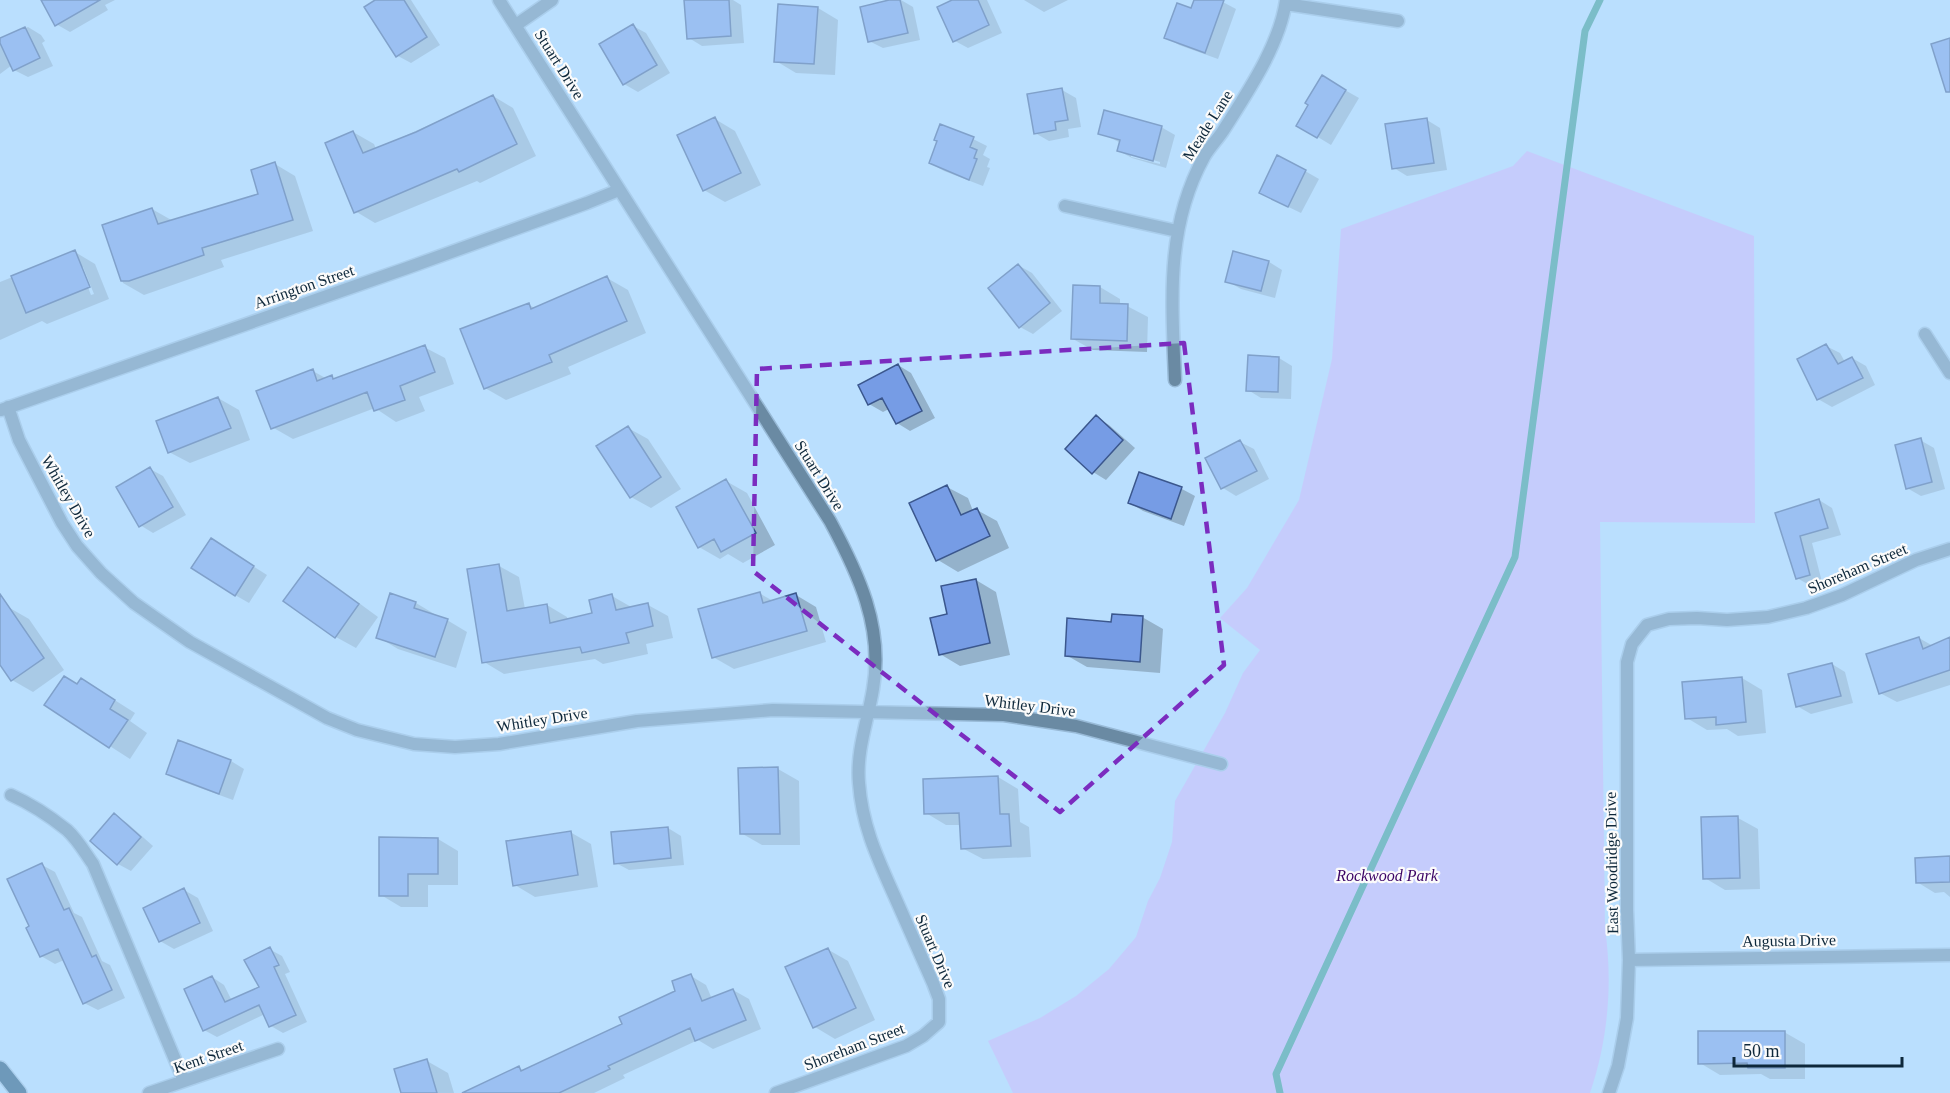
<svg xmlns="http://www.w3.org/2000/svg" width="1950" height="1093" font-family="'Times New Roman',serif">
<rect width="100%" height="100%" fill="#badffe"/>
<!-- green -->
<path fill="#d3b7fb" d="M 1527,151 L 1754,236 L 1755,523 L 1600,522 L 1605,928 C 1613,984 1608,1040 1590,1093 L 1013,1093 L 988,1041 L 1040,1018 L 1076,996 L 1109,969 L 1136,937 L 1148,901 L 1160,878 L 1172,842 L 1175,801 L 1225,713 L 1243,673 L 1260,650 L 1220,618 L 1247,588 L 1299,500 L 1332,359 L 1341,229 L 1513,166 Z"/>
<!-- shadow -->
<path fill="#0003" fill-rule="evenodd" d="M 42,0 L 115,0 L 105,5 L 108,10 L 70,32 L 56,24 Z
M 378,0 L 411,0 L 440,45 L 411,63 L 398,56 Z
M 686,0 L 733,0 L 741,5 L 744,43 L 702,46 L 689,38 Z
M 896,0 L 901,0 L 913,7 L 920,40 L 883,48 L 869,41 Z
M 956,0 L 987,0 L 1002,33 L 968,48 L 955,41 Z
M 1024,0 L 1068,0 L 1044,12 Z
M 1196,0 L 1219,0 L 1236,9 L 1218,59 L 1179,45 L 1166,37 L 1192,10 Z
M 818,8 L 838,20 L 835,75 L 796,73 L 776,61 Z
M 633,26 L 646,33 L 670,73 L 638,92 L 624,84 Z
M 28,27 L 41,35 L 45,41 L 42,43 L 53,66 L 28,77 L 14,70 L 12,65 L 0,74 L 0,40 Z
M 1322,77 L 1359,98 L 1331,145 L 1298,125 Z
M 1062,90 L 1076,98 L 1081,127 L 1068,129 L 1069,137 L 1049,141 L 1035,133 Z
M 493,96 L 513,108 L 536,156 L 480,183 L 477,181 L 375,223 L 355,211 L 353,132 L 374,144 L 376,149 Z
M 715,119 L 735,131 L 761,185 L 725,202 L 704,190 Z
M 1427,120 L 1440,128 L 1447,170 L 1407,176 L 1394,168 Z
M 941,126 L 973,139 L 987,146 L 983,155 L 990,159 L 987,167 L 990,168 L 983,186 L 944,171 L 930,163 L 939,141 Z
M 1161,127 L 1175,135 L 1166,168 L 1132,158 L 1119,151 L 1121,143 L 1100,133 ZM 1131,154 L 1160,162 L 1160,164 L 1131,157 Z
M 275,164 L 295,176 L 313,231 L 221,260 L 224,267 L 144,295 L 123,283 L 104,226 L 152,209 L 173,221 L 260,195 Z
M 1305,171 L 1319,179 L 1301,213 L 1274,200 Z
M 75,252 L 95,264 L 109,299 L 47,324 L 42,321 L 0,340 L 0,282 ZM 80,267 L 83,267 L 94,294 L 91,295 Z
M 1234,253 L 1269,262 L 1282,270 L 1275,298 L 1241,289 L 1227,281 Z
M 1018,265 L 1032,273 L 1062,311 L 1033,334 L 1020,327 Z
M 607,278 L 628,290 L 646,333 L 568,367 L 571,374 L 506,400 L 485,388 L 528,304 L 536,309 Z
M 1100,287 L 1120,299 L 1120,305 L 1127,306 L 1148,317 L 1147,352 L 1093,350 L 1073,339 Z
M 1826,346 L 1840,353 L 1845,362 L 1852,358 L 1866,366 L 1875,385 L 1832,407 L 1818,399 Z
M 424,347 L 445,358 L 454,384 L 419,397 L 425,411 L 396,422 L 375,408 L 293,439 L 272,427 L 313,371 L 327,379 L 332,377 L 336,380 Z
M 1279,358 L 1292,366 L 1291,399 L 1261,398 L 1248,390 Z
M 898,365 L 911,373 L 935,418 L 910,431 L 897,423 L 889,409 L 883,412 L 869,404 Z
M 218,398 L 239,410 L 250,440 L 190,463 L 169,452 Z
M 1096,417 L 1109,425 L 1135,448 L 1106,480 L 1093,472 Z
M 628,428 L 648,439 L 681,489 L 651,508 L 631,497 Z
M 1920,440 L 1934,448 L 1945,489 L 1921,496 L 1907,488 Z
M 1240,442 L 1254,449 L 1269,479 L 1236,496 L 1223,488 L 1207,459 Z
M 150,469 L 163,476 L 186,515 L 153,533 L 140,525 Z
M 1140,474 L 1182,489 L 1195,496 L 1184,526 L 1143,511 L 1130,503 Z
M 726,481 L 747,493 L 775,545 L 743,563 L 728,554 L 720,559 L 699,547 Z
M 947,487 L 968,498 L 973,511 L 977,510 L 997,521 L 1009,548 L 958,572 L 938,560 Z
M 1819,500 L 1832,508 L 1841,535 L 1812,543 L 1822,582 L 1811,586 L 1797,578 L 1776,514 Z
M 224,548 L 267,575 L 249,603 L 235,595 Z
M 499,566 L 519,577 L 525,609 L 547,605 L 567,617 L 568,621 L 594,615 L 612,596 L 633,608 L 648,605 L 668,616 L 673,638 L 646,644 L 648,654 L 603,664 L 595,659 L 504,674 L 484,662 Z
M 308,569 L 329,581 L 378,617 L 356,648 L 336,637 Z
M 976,580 L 996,592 L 1010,655 L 960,666 L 940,654 L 949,615 Z
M 759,593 L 773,601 L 796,595 L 816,607 L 826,642 L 734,669 L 713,657 Z
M 391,595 L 416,603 L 436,615 L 436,616 L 447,620 L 467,632 L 456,668 L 398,649 L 378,637 Z
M 8,607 L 29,619 L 64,670 L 33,692 L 12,680 L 0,662 L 0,613 Z
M 1142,617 L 1163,629 L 1160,673 L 1087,667 L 1066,655 L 1112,623 Z
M 1919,638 L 1933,646 L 1950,638 L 1950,685 L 1897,702 L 1880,693 Z
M 1832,664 L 1845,672 L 1853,703 L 1811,714 L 1797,706 Z
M 1742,678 L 1762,690 L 1766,733 L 1738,736 L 1727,729 L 1707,730 L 1687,718 Z
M 78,686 L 102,692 L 135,713 L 130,721 L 147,733 L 130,759 L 46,705 Z
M 179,742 L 231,761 L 244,769 L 233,800 L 181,781 L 168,773 Z
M 740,769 L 778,769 L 799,781 L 800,845 L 762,845 L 741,833 Z
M 998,777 L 1018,789 L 1020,822 L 1029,827 L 1031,857 L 983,859 L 962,848 L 961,825 L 946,825 L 926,813 Z
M 114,815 L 127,823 L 153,846 L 131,871 L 118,864 Z
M 1738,818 L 1758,829 L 1760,889 L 1725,890 L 1705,878 Z
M 668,828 L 681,836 L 684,865 L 629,870 L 616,863 Z
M 570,832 L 591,844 L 598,887 L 535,897 L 515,885 Z
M 438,839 L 458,851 L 458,885 L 428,885 L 428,907 L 401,907 L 381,895 Z
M 1950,858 L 1950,897 L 1944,892 L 1935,893 L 1917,882 Z
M 42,865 L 55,872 L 74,913 L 82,917 L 102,961 L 110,965 L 125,998 L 98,1010 L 84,1003 L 64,960 L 55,964 L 41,956 L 31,927 Z
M 184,890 L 198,898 L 213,931 L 174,949 L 160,941 Z
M 269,949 L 282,956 L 290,972 L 285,974 L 307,1022 L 283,1033 L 271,1026 L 265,1014 L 217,1037 L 204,1030 L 212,977 L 224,985 L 232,1001 L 261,987 Z
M 827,949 L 848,961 L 875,1020 L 835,1039 L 815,1027 Z
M 691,976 L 706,985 L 712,999 L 733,990 L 749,999 L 761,1029 L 713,1049 L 698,1040 L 623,1075 L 625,1078 L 594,1093 L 496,1093 L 519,1068 L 525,1071 L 624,1025 L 677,992 Z
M 1784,1032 L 1805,1044 L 1805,1079 L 1770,1079 L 1761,1074 L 1720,1075 L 1700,1063 Z
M 427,1061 L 448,1073 L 454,1093 L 402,1093 Z"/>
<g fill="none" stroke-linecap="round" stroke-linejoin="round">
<!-- stream -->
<path stroke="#2f9487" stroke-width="7" d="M 1280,1093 L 1276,1074 L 1515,557 L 1585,31 L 1600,0"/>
</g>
<!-- building -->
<path fill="#769ce5" stroke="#3b578d" stroke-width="1.5" d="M 41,0 L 100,0 L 55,26 Z
M 375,0 L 404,0 L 427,37 L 396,57 L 364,7 Z
M 684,0 L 729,0 L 731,36 L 687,39 Z
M 889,0 L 900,0 L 908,33 L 868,42 L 860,7 Z
M 952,0 L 978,0 L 989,25 L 953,42 L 937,7 Z
M 1194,0 L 1224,0 L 1205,53 L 1164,38 L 1177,3 L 1191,8 Z
M 778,4 L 818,7 L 814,64 L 774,62 Z
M 633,24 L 657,65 L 623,85 L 599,44 Z
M 25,27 L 40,58 L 13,71 L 0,43 L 0,38 Z
M 1950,38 L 1950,92 L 1946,92 L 1931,44 Z
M 1322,75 L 1346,90 L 1317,138 L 1296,126 L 1308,105 L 1305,103 Z
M 1062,88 L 1068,120 L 1055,122 L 1056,130 L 1034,134 L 1027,94 Z
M 493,95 L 517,144 L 459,172 L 457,169 L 354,213 L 325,143 L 353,131 L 363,153 L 416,132 Z
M 1104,110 L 1162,126 L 1153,161 L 1117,151 L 1120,140 L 1098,134 Z
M 715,117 L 741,173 L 703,191 L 677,135 Z
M 1427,118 L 1434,163 L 1392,169 L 1385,124 Z
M 940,124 L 974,137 L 970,147 L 977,150 L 974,158 L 977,159 L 969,180 L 929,163 L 937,141 L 934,140 Z
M 1277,155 L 1306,170 L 1288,207 L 1259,193 Z
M 275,162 L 293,220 L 202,248 L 204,255 L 129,281 L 121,281 L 102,225 L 152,208 L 158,224 L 258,194 L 251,170 Z
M 75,250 L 90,287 L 26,313 L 11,276 Z
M 1233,251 L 1269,261 L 1261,291 L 1225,282 Z
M 1018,264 L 1050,303 L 1019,328 L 988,288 Z
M 607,276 L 627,321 L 549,355 L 552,362 L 484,389 L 460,329 L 529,303 L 531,309 Z
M 1073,285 L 1100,286 L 1100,303 L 1128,304 L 1127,341 L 1071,339 Z
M 1826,344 L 1838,364 L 1852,357 L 1863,378 L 1817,400 L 1797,359 Z
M 425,345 L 435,372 L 400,386 L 405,400 L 374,411 L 367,392 L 271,429 L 256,391 L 313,369 L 317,381 L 332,375 L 333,379 Z
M 1248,355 L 1279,357 L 1278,392 L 1246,391 Z
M 898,364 L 922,411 L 896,424 L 882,398 L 868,405 L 858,385 Z
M 218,397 L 231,428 L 168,453 L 156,421 Z
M 1096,415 L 1123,440 L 1092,474 L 1065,449 Z
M 628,426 L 661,477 L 630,498 L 596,446 Z
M 1921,438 L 1932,482 L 1906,489 L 1895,445 Z
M 1240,440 L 1257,471 L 1221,489 L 1205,458 Z
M 150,467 L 173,507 L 139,527 L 116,487 Z
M 1139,472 L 1182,487 L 1171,519 L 1128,503 Z
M 726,479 L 756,533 L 721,552 L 714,539 L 698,548 L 676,507 Z
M 947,485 L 961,515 L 977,508 L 990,536 L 936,561 L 909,503 Z
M 1819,499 L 1828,528 L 1800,536 L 1810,575 L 1796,579 L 1775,513 Z
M 211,538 L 254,566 L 235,596 L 191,568 Z
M 499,564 L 507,611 L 547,604 L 550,623 L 592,613 L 589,600 L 612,594 L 616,610 L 648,603 L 653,626 L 626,633 L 629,643 L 582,653 L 580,647 L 482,663 L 467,569 Z
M 308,567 L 359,604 L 335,638 L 283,601 Z
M 976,579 L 990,643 L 939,655 L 930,618 L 947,614 L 941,586 Z
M 760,592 L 763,603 L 796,593 L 807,631 L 712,658 L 698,609 Z
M 390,593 L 416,602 L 414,608 L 448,619 L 435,657 L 376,638 Z
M 0,594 L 44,658 L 11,681 L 0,665 Z
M 1112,614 L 1143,616 L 1140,662 L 1065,656 L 1067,618 L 1111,622 Z
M 1919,637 L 1923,649 L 1950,637 L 1950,670 L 1879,694 L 1866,654 Z
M 1832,663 L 1841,696 L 1796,707 L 1788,674 Z
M 64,676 L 77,684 L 81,678 L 115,700 L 110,709 L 128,720 L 109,748 L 44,705 Z
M 1742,677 L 1746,722 L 1716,725 L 1716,717 L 1685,719 L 1682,682 Z
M 178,740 L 231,760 L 219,794 L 166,774 Z
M 778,767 L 780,834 L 740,834 L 738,768 Z
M 998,776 L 1000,814 L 1009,814 L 1011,846 L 961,849 L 959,813 L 924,814 L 923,779 Z
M 114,813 L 141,837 L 117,865 L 90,841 Z
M 1738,816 L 1740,878 L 1703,879 L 1701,817 Z
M 668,827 L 671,858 L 614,864 L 611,832 Z
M 571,831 L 578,875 L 513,886 L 506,841 Z
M 379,837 L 438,838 L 438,874 L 408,874 L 408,896 L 379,896 Z
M 1950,856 L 1950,882 L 1916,883 L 1915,858 Z
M 42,863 L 64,910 L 69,908 L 92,957 L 96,955 L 112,990 L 83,1004 L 58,949 L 40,957 L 26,928 L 29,926 L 7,879 Z
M 184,888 L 200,923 L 159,942 L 143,908 Z
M 270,947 L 279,965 L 274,967 L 296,1015 L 269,1027 L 259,1005 L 203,1031 L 184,989 L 212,976 L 225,1002 L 259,987 L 244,960 Z
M 828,948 L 856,1008 L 813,1028 L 785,967 Z
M 691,974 L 702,1001 L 733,989 L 746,1020 L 695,1041 L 690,1028 L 608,1066 L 610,1069 L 559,1093 L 462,1093 L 519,1066 L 521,1071 L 622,1024 L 619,1017 L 675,991 L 672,981 Z
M 1698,1031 L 1785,1031 L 1785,1068 L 1748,1068 L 1747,1063 L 1698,1064 Z
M 427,1059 L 437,1093 L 401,1093 L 394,1069 Z"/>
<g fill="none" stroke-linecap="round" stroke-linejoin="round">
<defs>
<path id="minor" d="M 499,0 L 830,521 C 858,573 884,627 873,689 C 868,720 856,751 859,783 C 862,825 877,857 894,895 C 907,924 920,953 933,983 L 939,999 L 939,1022 L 923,1036 L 906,1046 L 776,1093
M 1286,4 L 1398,21
M 516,25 L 552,0
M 1065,206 L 1177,231
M 1925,334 L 1950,373
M 1175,380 C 1172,302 1165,228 1204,157 C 1209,148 1217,140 1223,131 C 1247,93 1280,45 1286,0
M 8,407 L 19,440 L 62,523 L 77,546 L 101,573 L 134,603 L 190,642 L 327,718 L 357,730 L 414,744 L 455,747 L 499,744 L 637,721 L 773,710 L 1004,715 L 1076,726 L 1221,764
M 1,410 L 407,268 L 587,203 L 619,190
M 11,795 C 29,803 52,818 67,830 C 78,840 85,853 93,864 L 184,1081
M 1629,960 L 1950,955
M 149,1093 L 278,1049
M 1609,1093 L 1618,1066 L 1627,1018 L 1629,960 L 1627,910 L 1627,662 L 1632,644 L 1647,625 L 1669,619 L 1697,618 L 1727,620 L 1768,617 L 1806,608 L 1842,595 L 1916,560 L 1950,549"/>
<path id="primary" d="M 0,1069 L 19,1093"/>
</defs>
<!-- minor casing -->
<use href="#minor" stroke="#98bad7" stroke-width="15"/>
<!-- primary casing -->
<use href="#primary" stroke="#98bad7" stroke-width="18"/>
<!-- minor -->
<use href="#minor" stroke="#6a8aa3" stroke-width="12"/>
<!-- primary -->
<use href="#primary" stroke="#124669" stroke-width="15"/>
</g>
<!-- marked area -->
<path d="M0 0H1950V1093H0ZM 1184,343 L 1224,665 L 1060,812 L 753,571 L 757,369 Z" fill="#badffe" fill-opacity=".55" fill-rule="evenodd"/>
<path fill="none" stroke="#7b2cbf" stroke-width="4.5" stroke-dasharray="12 8" stroke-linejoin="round" d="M 1184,343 L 1224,665 L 1060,812 L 753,571 L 757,369 Z"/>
<g text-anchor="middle" stroke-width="4.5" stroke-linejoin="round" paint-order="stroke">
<!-- street labels -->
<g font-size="16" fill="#0e283b" stroke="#fbfbfb">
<text transform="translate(560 64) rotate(58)" y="6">Stuart Drive</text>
<text transform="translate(1207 125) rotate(-58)" y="6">Meade Lane</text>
<text transform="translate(304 286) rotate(-19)" y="6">Arrington Street</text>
<text transform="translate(820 475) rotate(58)" y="6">Stuart Drive</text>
<text transform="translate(69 496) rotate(60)" y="6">Whitley Drive</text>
<text transform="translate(1857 568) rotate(-23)" y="6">Shoreham Street</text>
<text transform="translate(1030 705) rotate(7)" y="6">Whitley Drive</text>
<text transform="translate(542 719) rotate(-9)" y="6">Whitley Drive</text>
<text transform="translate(1611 863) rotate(-91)" y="6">East Woodridge Drive</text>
<text transform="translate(1789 940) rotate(-1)" y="6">Augusta Drive</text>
<text transform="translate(936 951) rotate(67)" y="6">Stuart Drive</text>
<text transform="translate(854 1046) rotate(-21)" y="6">Shoreham Street</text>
<text transform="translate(208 1056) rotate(-19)" y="6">Kent Street</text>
</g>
<!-- park labels -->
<g font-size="16" font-style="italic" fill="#3b0465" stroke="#fbfbfb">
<text x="1387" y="881">Rockwood Park</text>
</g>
</g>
<!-- scale -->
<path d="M1734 1057v9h168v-9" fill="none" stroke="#0e283b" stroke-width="3"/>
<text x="1743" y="1057" font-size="18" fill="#0e283b" stroke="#fbfbfb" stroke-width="4.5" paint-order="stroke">50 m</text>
</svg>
